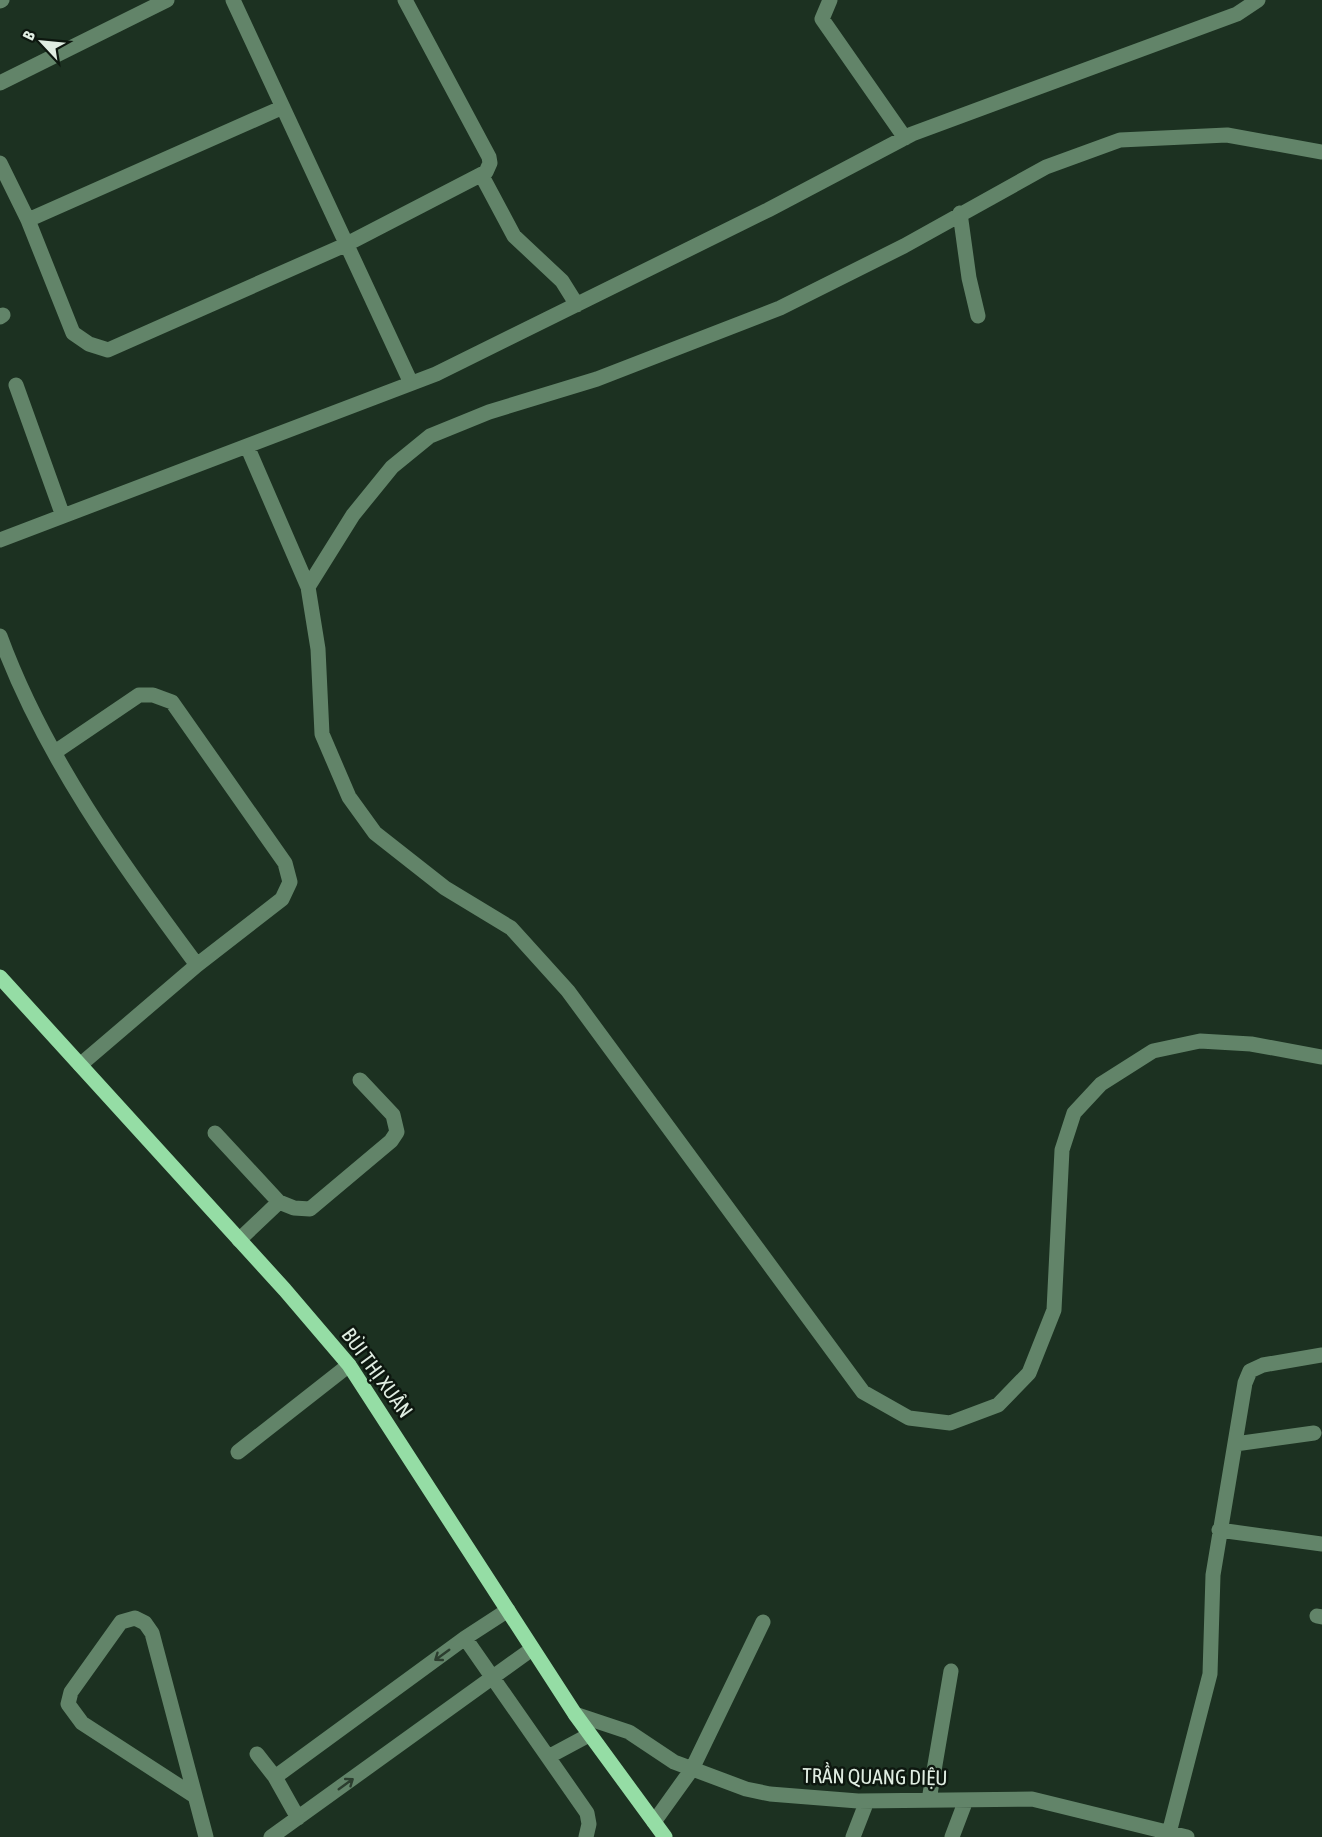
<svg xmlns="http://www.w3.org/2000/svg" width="1322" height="1837" font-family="'Asap Condensed',sans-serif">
<rect width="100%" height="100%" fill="#1c3121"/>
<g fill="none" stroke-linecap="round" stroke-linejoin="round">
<!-- minor -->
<path stroke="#628469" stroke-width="15" d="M 233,0 L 411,383
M 830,0 L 822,19 L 905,138
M 0,1 L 2,0
M 0,83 L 167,0
M 0,163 L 28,220 L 73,333 L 89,344 L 108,350 L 345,245 L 486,172 L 490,163 L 489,157 L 405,0
M 482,176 L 514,236 L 562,281 L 577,305
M 960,213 L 969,278 L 978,316
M 28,220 L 281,108
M 0,317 L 3,315
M 16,385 L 63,516
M 247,446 L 308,587 L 318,649 L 322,734 L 349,797 L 375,833 L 445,888 L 511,928 L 568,991 L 863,1392 L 909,1418 L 950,1423 L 998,1405 L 1029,1373 L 1054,1310 L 1062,1150 L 1074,1113 L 1101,1084 L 1153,1051 L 1200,1041 L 1251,1044 L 1322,1057
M 0,540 L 436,374 L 768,210 L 912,134 L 1237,14 L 1258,0
M 308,587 L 353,515 L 392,467 L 430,436 L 489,412 L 597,379 L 780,308 L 904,246 L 1046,167 L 1120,140 L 1227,135 L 1322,152
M 0,636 C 44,756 121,863 197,965
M 55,752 L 139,695 L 153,695 L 172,702 L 285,863 L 290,882 L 282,899 L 197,965 L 80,1065
M 215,1133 L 279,1202
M 239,1240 L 279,1202 L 294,1208 L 310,1209 L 391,1141 L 397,1132 L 393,1115 L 360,1080
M 1235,1444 L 1314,1433
M 238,1452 L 349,1365
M 1219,1530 L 1322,1544
M 1317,1616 L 1322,1617
M 465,1638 L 587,1813 L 589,1824 L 586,1837
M 575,1714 L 629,1732 L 674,1762 L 746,1789 L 770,1794 L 858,1801 L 1032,1799 L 1187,1837
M 257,1754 L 275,1777
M 548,1757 L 589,1735
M 193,1795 L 82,1723 L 68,1704 L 71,1692 L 121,1622 L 135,1618 L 145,1623 L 152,1633 L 206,1837
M 929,1800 L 951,1671
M 298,1818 L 275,1777 L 465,1638 L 508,1610
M 654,1822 L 692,1769 L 763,1622
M 1169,1833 L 1210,1674 L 1213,1575 L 1245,1383 L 1250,1371 L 1263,1365 L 1322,1355
M 271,1837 L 532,1649
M 853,1837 L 867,1801
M 952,1837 L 966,1800"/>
<!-- major -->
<path stroke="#95dda5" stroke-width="15" d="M 0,977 L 285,1290 L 349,1365 L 575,1714 L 665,1837"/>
</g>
<!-- one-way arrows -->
<defs><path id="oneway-shaft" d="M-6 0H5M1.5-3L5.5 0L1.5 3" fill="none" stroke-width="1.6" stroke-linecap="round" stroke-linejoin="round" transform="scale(1.5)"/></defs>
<g stroke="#2b3d2e">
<use href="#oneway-shaft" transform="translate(442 1655) rotate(144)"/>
<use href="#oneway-shaft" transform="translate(346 1784) rotate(-36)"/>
</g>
<g text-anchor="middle" stroke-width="5" stroke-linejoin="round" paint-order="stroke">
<!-- street labels -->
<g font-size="21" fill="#e0ede2" stroke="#0d170f">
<text transform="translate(377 1373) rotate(54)" y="7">BÙI THỊ XUÂN</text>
<text transform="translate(875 1777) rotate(1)" y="7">TRẦN QUANG DIỆU</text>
</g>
</g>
<!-- north arrow -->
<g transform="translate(42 42) rotate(296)" stroke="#0d170f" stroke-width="4.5" paint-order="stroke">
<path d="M0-4.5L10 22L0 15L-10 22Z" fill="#e0ede2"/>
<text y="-9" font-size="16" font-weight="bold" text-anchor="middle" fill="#e0ede2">B</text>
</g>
</svg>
